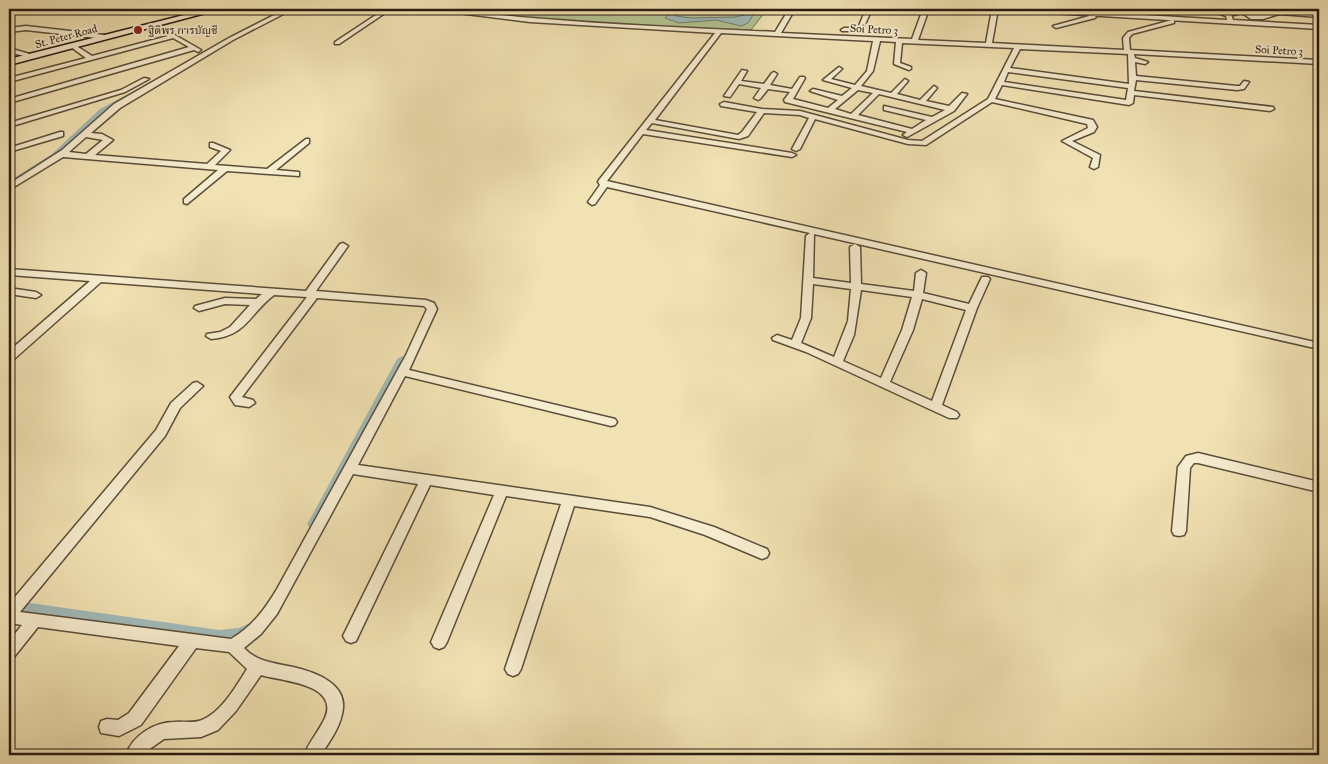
<svg xmlns="http://www.w3.org/2000/svg" width="1328" height="764" font-family="'IM FELL Great Primer','Noto Serif Thai',serif">
<rect width="100%" height="100%" fill="#f1e2b3"/>
<filter id="stains"><feTurbulence type="fractalNoise" baseFrequency=".004" numOctaves="4"/><feColorMatrix values="0 0 0 0 .2 0 0 0 0 .09 0 0 0 0 .02 0 0 0 .5 -.17"/></filter>
<radialGradient id="worn" r=".72"><stop offset=".6" stop-color="#630" stop-opacity="0"/><stop offset="1" stop-color="#630" stop-opacity=".3"/></radialGradient>
<!-- green -->
<path fill="#b4c491" stroke="#6e7051" d="M 474,9 L 767,9 L 751,30 L 626,25 L 469,13 Z"/>
<!-- water -->
<path fill="#a1bab8" stroke="#717b75" d="M 675,9 L 682,9 L 676,16 L 691,18 L 736,17 L 755,12 L 748,23 L 741,26 L 716,20 L 679,23 L 665,18 Z"/>
<g fill="none" stroke-linecap="round" stroke-linejoin="round">
<!-- canal -->
<path fill="#a1bab8" fill-rule="evenodd" d="M 444,9 L 471,9 L 465,13 Z
M 239,31 L 242,33 L 241,34 L 197,59 L 192,58 Z
M 152,81 L 155,83 L 154,84 L 104,111 L 56,156 L 9,186 L 9,181 L 52,154 L 100,109 Z
M 402,356 L 407,359 L 317,527 L 313,529 L 309,527 L 307,524 L 309,521 L 397,359 Z
M 9,600 L 219,630 L 239,628 L 252,622 L 257,624 L 259,628 L 257,632 L 240,640 L 219,642 L 9,612 Z"/>
<defs>
<path id="street" d="M 286,9 L 293,9 L 233,40 L 120,108 L 91,133 L 102,134 L 113,140 L 95,155 L 207,164 L 221,151 L 210,147 L 210,143 L 213,143 L 230,150 L 215,165 L 267,169 L 306,139 L 309,139 L 309,143 L 276,170 L 299,172 L 299,176 L 227,171 L 187,204 L 184,203 L 184,199 L 218,170 L 63,157 L 9,190 L 9,184 L 62,150 L 114,104 L 229,38 ZM 86,137 L 103,140 L 86,154 L 69,152 Z
M 385,9 L 391,9 L 339,44 L 335,44 L 335,42 Z
M 426,9 C 461,7 497,16 532,18 C 613,25 694,28 775,32 L 789,9 L 795,9 L 781,33 L 912,39 L 923,9 L 929,9 L 918,40 L 986,43 L 992,9 L 998,9 L 992,43 L 1124,50 L 1123,38 L 1128,32 L 1172,20 L 1174,21 L 1174,23 L 1132,34 L 1129,38 L 1130,50 L 1319,60 L 1319,64 L 1134,54 L 1135,58 L 1148,62 L 1145,64 L 1135,62 L 1136,76 L 1237,86 L 1240,86 L 1244,81 L 1249,82 L 1244,89 L 1237,90 L 1136,80 L 1134,91 L 1273,107 L 1274,109 L 1270,111 L 1134,95 L 1133,103 L 1129,105 L 1002,85 L 995,99 L 1093,120 L 1097,127 L 1094,132 L 1072,141 L 1100,155 L 1098,167 L 1094,169 L 1090,167 L 1093,158 L 1062,141 L 1088,128 L 1087,124 L 992,102 L 926,145 L 908,144 L 815,119 L 800,149 L 796,151 L 792,149 L 809,118 L 800,115 L 764,113 L 748,136 L 739,139 L 652,123 L 646,130 L 792,153 L 796,155 L 792,157 L 643,134 L 607,181 L 1319,343 L 1319,349 L 814,234 L 813,278 L 851,283 L 850,247 L 855,244 L 860,247 L 861,284 L 914,291 L 916,273 L 921,270 L 926,273 L 923,293 L 969,304 L 982,277 L 988,277 L 990,279 L 977,308 L 942,405 L 957,412 L 959,415 L 957,418 L 949,418 L 806,352 L 773,340 L 772,338 L 777,335 L 792,340 L 801,318 L 806,236 L 810,233 L 607,187 L 595,204 L 592,205 L 588,202 L 600,185 L 598,182 L 599,180 L 715,33 L 530,22 ZM 721,33 L 873,41 L 867,71 L 855,85 L 831,79 L 842,69 L 839,67 L 823,80 L 852,88 L 842,96 L 813,89 L 810,91 L 838,100 L 828,108 L 793,99 L 805,78 L 804,77 L 800,77 L 792,89 L 770,85 L 777,74 L 774,72 L 772,73 L 764,84 L 741,81 L 747,71 L 742,70 L 724,96 L 730,97 L 739,84 L 761,88 L 754,98 L 758,100 L 760,99 L 768,89 L 790,92 L 784,100 L 785,102 L 907,132 L 903,135 L 907,137 L 954,111 L 967,94 L 962,93 L 949,106 L 926,101 L 937,88 L 934,86 L 920,100 L 897,94 L 908,81 L 905,79 L 891,93 L 861,86 L 873,71 L 880,41 L 896,42 L 894,64 L 909,70 L 911,69 L 911,67 L 900,63 L 902,43 L 1014,48 L 988,99 L 922,141 L 908,140 L 800,111 L 762,109 L 724,102 L 720,104 L 721,106 L 757,112 L 742,132 L 738,135 L 655,120 ZM 1020,49 L 1128,54 L 1129,84 L 1010,68 ZM 1008,72 L 1128,88 L 1126,100 L 1004,82 ZM 858,90 L 873,93 L 851,114 L 835,109 ZM 879,94 L 945,110 L 932,117 L 884,106 L 884,110 L 926,120 L 912,129 L 858,115 ZM 813,284 L 851,289 L 848,321 L 834,357 L 801,343 L 811,318 ZM 861,290 L 912,297 L 902,330 L 881,378 L 843,361 L 854,335 ZM 922,299 L 966,310 L 932,401 L 890,382 L 913,330 Z
M 866,9 L 872,9 L 862,31 L 842,31 L 841,30 L 844,28 L 858,28 Z
M 1015,9 L 1043,9 L 1227,20 L 1226,16 L 1214,12 L 1221,9 L 1229,9 L 1223,12 L 1231,14 L 1233,20 L 1319,25 L 1319,29 L 1018,11 Z
M 1242,9 L 1258,15 L 1279,10 L 1319,13 L 1319,17 L 1279,14 L 1263,19 L 1251,19 L 1242,13 L 1234,15 L 1231,13 Z
M 1093,15 L 1096,17 L 1095,18 L 1056,28 L 1053,26 Z
M 154,23 L 201,50 L 198,52 L 194,50 L 9,103 L 9,99 L 189,47 L 173,38 L 9,82 L 9,78 L 86,58 L 71,47 L 71,45 L 75,45 L 92,56 L 168,36 L 152,26 L 152,24 Z
M 26,26 L 105,35 L 108,37 L 105,39 L 26,30 L 9,32 L 9,28 Z
M 9,48 L 33,55 L 34,56 L 31,58 L 9,52 Z
M 144,78 L 149,79 L 125,92 L 9,127 L 9,123 L 121,90 Z
M 60,132 L 63,132 L 63,136 L 9,152 L 9,148 Z
M 343,243 L 348,246 L 316,291 L 426,300 L 434,303 L 437,309 L 409,370 L 611,418 L 615,419 L 617,422 L 615,425 L 611,426 L 405,376 L 358,465 L 650,507 L 714,527 L 767,549 L 769,553 L 767,557 L 762,559 L 705,535 L 650,517 L 574,506 L 521,669 L 518,674 L 513,676 L 508,674 L 505,669 L 561,504 L 506,496 L 447,642 L 444,647 L 439,649 L 434,647 L 431,642 L 494,495 L 430,485 L 356,641 L 351,643 L 346,641 L 343,636 L 418,484 L 353,474 L 277,614 L 261,634 L 244,648 C 257,662 274,663 293,667 C 315,672 350,684 342,714 C 339,729 329,742 321,755 L 304,755 C 309,742 319,731 325,718 C 340,683 280,681 261,675 L 236,711 L 218,730 L 201,737 L 164,739 L 151,748 L 145,755 L 126,755 C 132,736 154,722 174,722 C 184,721 195,724 204,719 C 223,710 236,686 247,669 L 229,652 L 196,648 L 141,725 L 119,736 L 101,733 L 99,727 L 101,721 L 107,719 L 118,720 L 129,713 L 179,646 L 38,627 L 14,657 L 9,659 L 9,641 L 22,625 L 9,623 L 9,604 L 156,430 L 171,403 L 193,383 L 197,382 L 203,386 L 180,408 L 165,436 L 20,612 L 231,639 C 252,627 265,609 277,589 L 406,355 L 427,309 L 424,306 L 317,298 L 242,397 L 253,400 L 255,403 L 249,407 L 235,405 L 230,397 L 307,297 L 274,295 C 249,314 247,336 211,339 L 206,336 L 207,334 L 220,332 L 230,327 L 250,305 L 225,304 L 199,311 L 194,308 L 195,306 L 225,298 L 256,299 L 262,294 L 101,282 L 13,360 L 9,361 L 9,351 L 90,281 L 9,275 L 9,269 L 306,291 L 340,244 Z
M 9,288 L 36,292 L 41,295 L 36,298 L 9,294 Z
M 1198,453 L 1319,482 L 1319,492 L 1198,463 L 1194,463 L 1190,468 L 1186,531 L 1184,535 L 1179,536 L 1174,535 L 1172,531 L 1178,467 L 1186,456 Z"/>
<path id="secondary" d="M 208,9 L 221,9 L 9,65 L 9,59 Z"/>
</defs>
<!-- street casing -->
<use href="#street" stroke="#5b4e3a" stroke-width="3"/>
<!-- secondary casing -->
<use href="#secondary" stroke="#291c11" stroke-width="3"/>
<!-- street -->
<use href="#street" fill="#f6ecce" fill-rule="evenodd"/>
<!-- secondary -->
<use href="#secondary" fill="#f6ecce" fill-rule="evenodd"/>
</g>
<!-- markers -->
<circle fill="#8f2418" stroke="#f6ecce" stroke-width="2" cx="138" cy="30" r="5"/>
<g text-anchor="middle" stroke-width="4" stroke-linejoin="round" paint-order="stroke">
<!-- far-street labels -->
<g font-size="11" fill="#291c11" stroke="#f6ecce">
<text transform="translate(874 29) rotate(3)" y="4">Soi Petro 3</text>
<text transform="translate(66 36) rotate(-15)" y="4">St. Peter Road</text>
<text transform="translate(1279 50) rotate(3)" y="4">Soi Petro 3</text>
</g>
<!-- far-poi labels -->
<g font-size="11" fill="#291c11" stroke="#f6ecce" text-anchor="start">
<text x="148" y="34">ฐิติพร การบัญชี</text>
</g>
</g>
<!-- margin -->
<rect width="1328" height="764" fill="none" stroke="#f1e2b3" stroke-width="30"/>
<rect x="10" y="10" width="1308" height="744" fill="none" stroke="#291c11" stroke-width="2.5"/>
<rect x="15" y="15" width="1298" height="734" fill="none" stroke="#291c11"/>
<rect width="100%" height="100%" filter="url(#stains)"/>
<rect width="100%" height="100%" fill="url(#worn)"/>
</svg>
